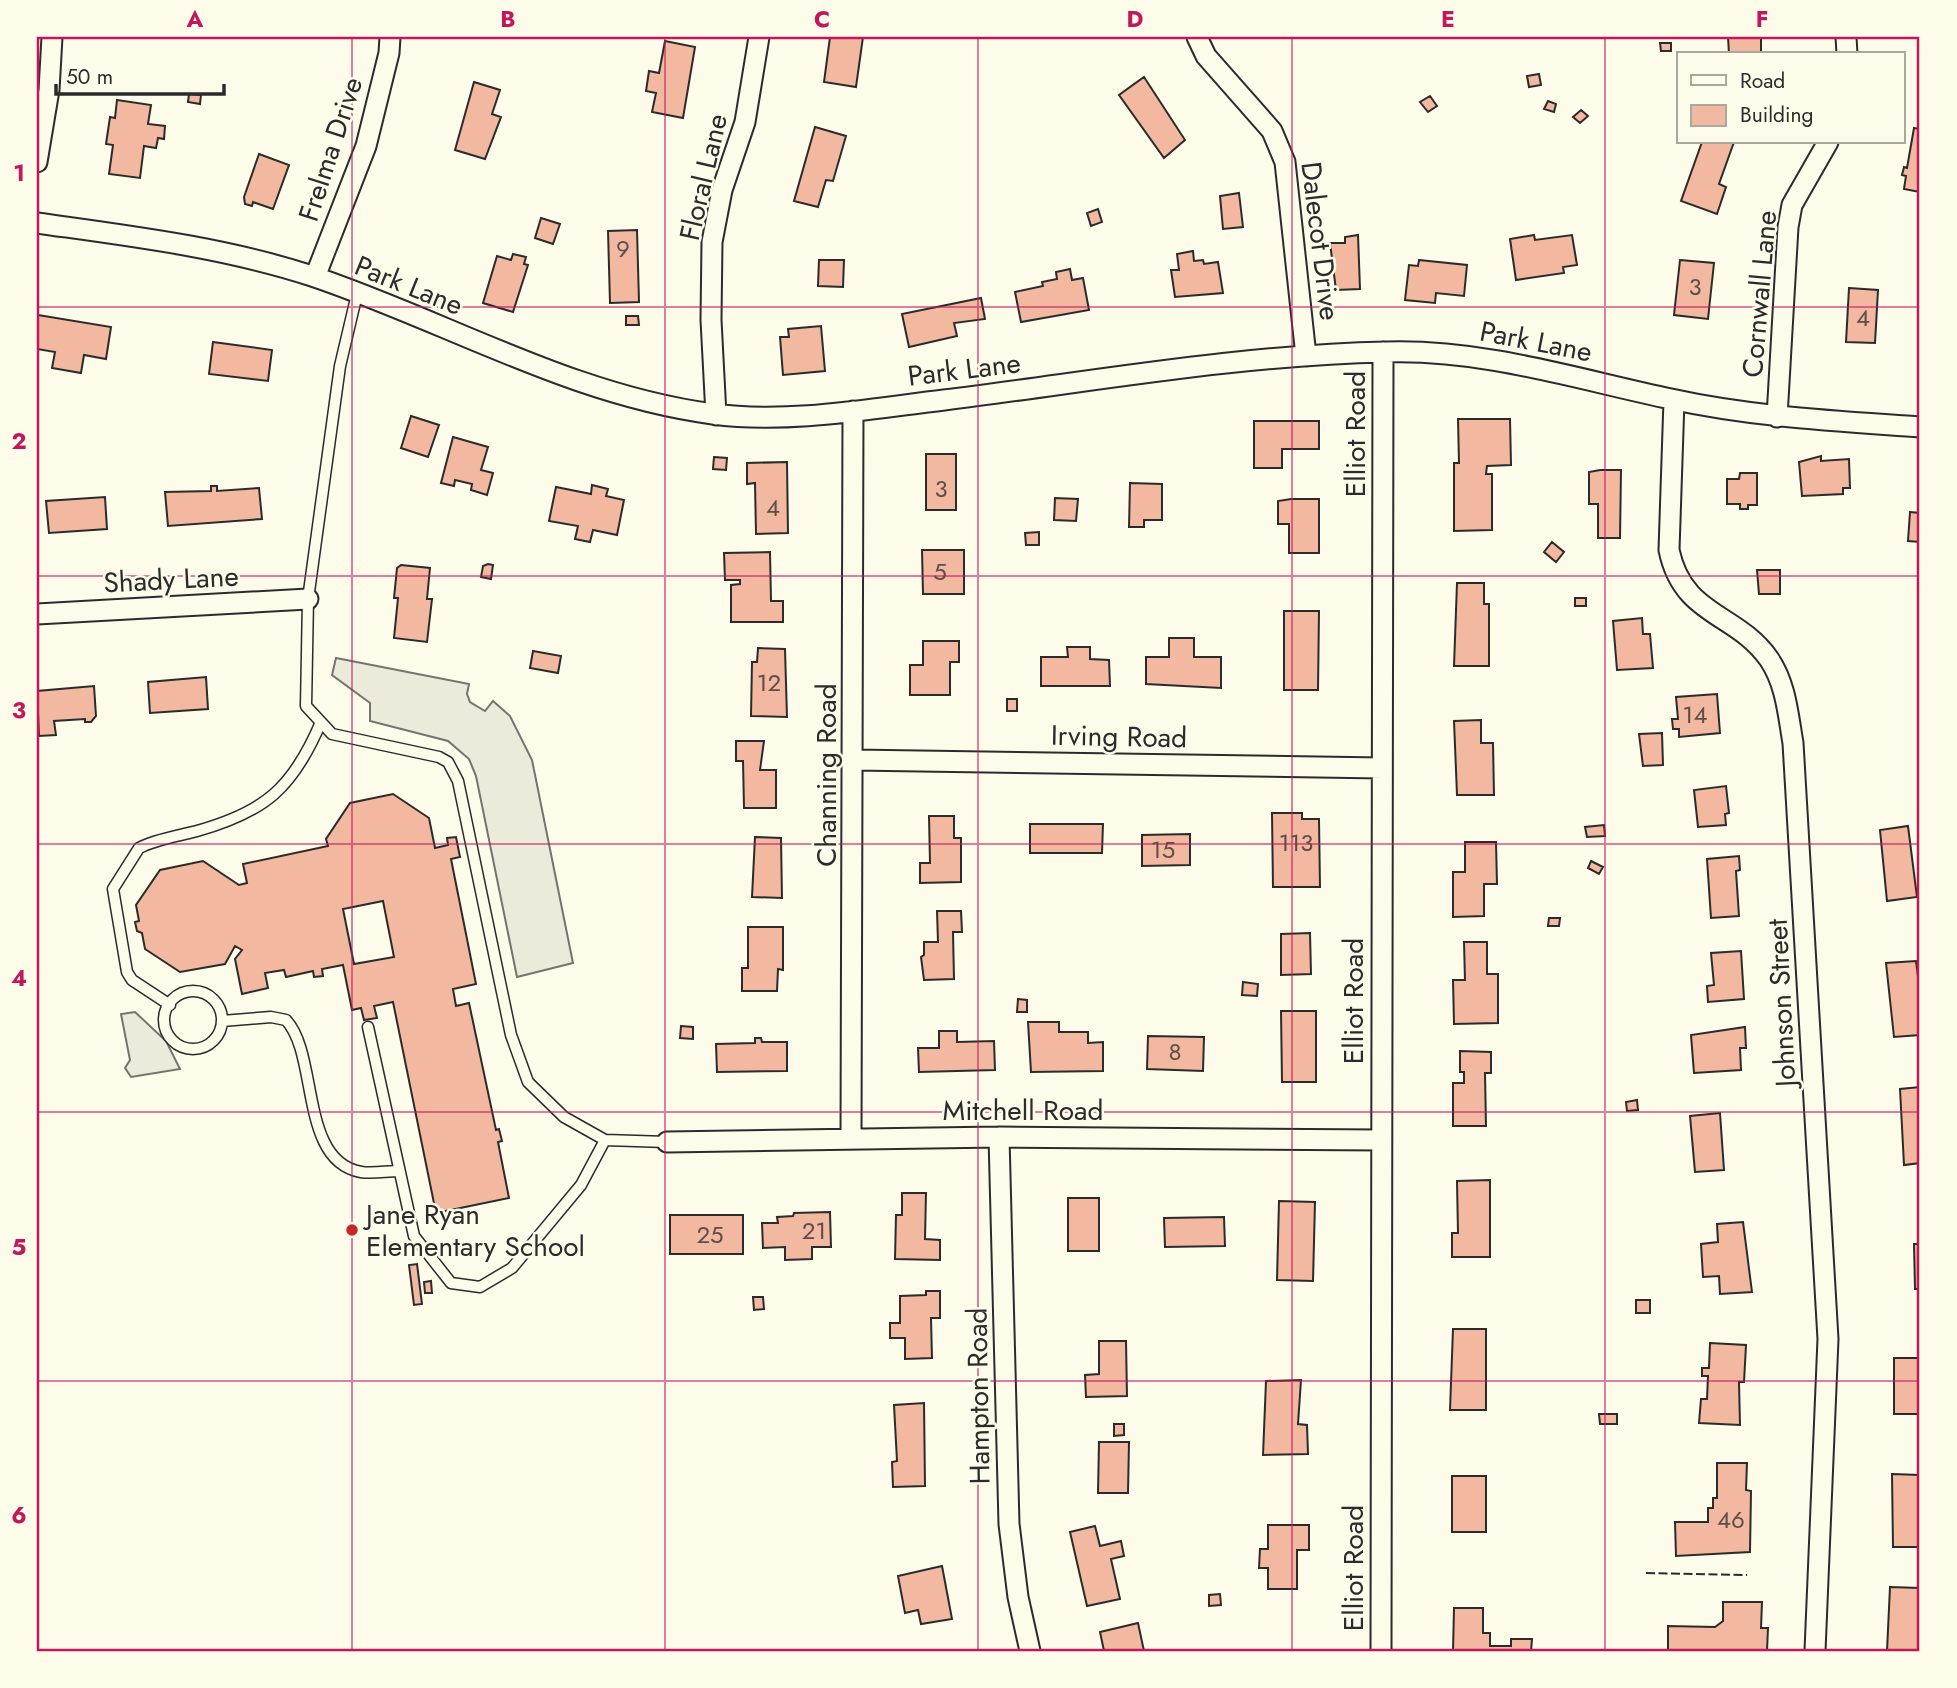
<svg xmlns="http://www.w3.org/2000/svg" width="1957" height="1688" font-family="Jost,sans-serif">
<rect width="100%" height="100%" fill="#fdfbea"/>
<!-- parking -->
<path fill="#eceadb" stroke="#74746e" stroke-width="2" d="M 336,658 L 469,684 L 467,694 L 470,702 L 485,711 L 493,701 L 510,716 L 532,760 L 573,963 L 517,977 L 476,776 L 469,759 L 448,741 L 370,721 L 370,703 L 332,675 Z
M 135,1012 L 166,1041 L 180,1069 L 131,1077 L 125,1068 L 130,1060 L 121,1014 Z"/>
<!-- building -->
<path fill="#f2b8a0" stroke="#2b2b2b" stroke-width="2" fill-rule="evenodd" d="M 830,37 L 863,37 L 856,87 L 824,82 Z
M 1728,37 L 1761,37 L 1761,54 L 1729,54 Z
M 665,41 L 695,47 L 683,118 L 652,112 L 656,93 L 646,91 L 649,71 L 659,73 Z
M 1660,43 L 1671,43 L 1671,51 L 1661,51 Z
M 1539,74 L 1541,85 L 1529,87 L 1527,76 Z
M 1144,77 L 1185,140 L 1164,158 L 1119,95 Z
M 474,82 L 500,90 L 492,114 L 501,117 L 485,159 L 455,150 Z
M 189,94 L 201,95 L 200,104 L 188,102 Z
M 1430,96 L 1437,106 L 1428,112 L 1420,102 Z
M 117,100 L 151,105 L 148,124 L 165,126 L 164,139 L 158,138 L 156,148 L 144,146 L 140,178 L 109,174 L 113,145 L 106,144 L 110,117 L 115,118 Z
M 1548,101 L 1556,104 L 1554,112 L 1544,109 Z
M 1581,110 L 1588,116 L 1580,123 L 1573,117 Z
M 815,127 L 846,136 L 833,181 L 826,180 L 818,207 L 794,201 Z
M 1914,128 L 1920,129 L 1920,192 L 1904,189 L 1906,176 L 1902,175 L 1904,167 L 1907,168 Z
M 1702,142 L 1734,142 L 1719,184 L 1726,187 L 1717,214 L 1681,201 Z
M 259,154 L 289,165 L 273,209 L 253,202 L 252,206 L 245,204 L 244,197 Z
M 1239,193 L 1243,227 L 1223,229 L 1220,196 Z
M 1098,209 L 1102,222 L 1091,226 L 1087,213 Z
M 541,218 L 560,224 L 553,244 L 535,238 Z
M 637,230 L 639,302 L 610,303 L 608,231 Z
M 1358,235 L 1360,289 L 1336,290 L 1330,243 L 1345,243 L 1345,237 Z
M 1534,235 L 1535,240 L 1572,235 L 1577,265 L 1563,267 L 1564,273 L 1516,280 L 1510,239 Z
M 1193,251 L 1194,261 L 1203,260 L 1204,264 L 1218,262 L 1223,293 L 1175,297 L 1171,270 L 1179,270 L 1177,254 Z
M 513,254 L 526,257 L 524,264 L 528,265 L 513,312 L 483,303 L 497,256 L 511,260 Z
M 819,260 L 844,260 L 843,287 L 818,286 Z
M 1419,260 L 1467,265 L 1464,296 L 1436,293 L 1435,303 L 1405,300 L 1409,265 L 1418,266 Z
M 1680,260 L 1714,263 L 1708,319 L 1674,315 Z
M 1070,269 L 1072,280 L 1083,278 L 1089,310 L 1021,322 L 1015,292 L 1043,286 L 1042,282 L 1057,279 L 1056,272 Z
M 1849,288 L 1878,290 L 1875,343 L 1846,342 Z
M 981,298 L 985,319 L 954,323 L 957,336 L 909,347 L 902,314 Z
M 38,315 L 111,327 L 106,359 L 84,355 L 81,373 L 52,368 L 55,352 L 37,349 Z
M 626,316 L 638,316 L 639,325 L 626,325 Z
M 821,326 L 825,371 L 783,375 L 780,337 L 789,337 L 788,329 Z
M 213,342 L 272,350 L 268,381 L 209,374 Z
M 411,416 L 439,425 L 428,457 L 401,448 Z
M 1458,419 L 1510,419 L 1511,465 L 1487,466 L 1486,474 L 1492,474 L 1492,530 L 1454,531 L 1454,463 L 1459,463 Z
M 1254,421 L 1319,421 L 1319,449 L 1282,449 L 1282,468 L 1254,468 Z
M 453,437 L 488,447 L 481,470 L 493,473 L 487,495 L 471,490 L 472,484 L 455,480 L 454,486 L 441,483 Z
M 926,454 L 956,454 L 956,510 L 926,510 Z
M 1821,456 L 1821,461 L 1849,459 L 1850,488 L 1843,488 L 1843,494 L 1802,496 L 1799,462 Z
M 714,457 L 727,458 L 726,470 L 713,469 Z
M 787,462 L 788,533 L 756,534 L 755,483 L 747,484 L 747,463 Z
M 1600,470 L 1621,470 L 1620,538 L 1598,538 L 1598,504 L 1589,504 L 1589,472 Z
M 1740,473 L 1757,473 L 1757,505 L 1748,505 L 1748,509 L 1740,509 L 1740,504 L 1727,504 L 1727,479 L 1739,479 Z
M 1130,483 L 1162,484 L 1162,520 L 1144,520 L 1144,527 L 1129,527 Z
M 592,485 L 608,489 L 606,496 L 624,500 L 617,535 L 593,530 L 590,542 L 575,539 L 578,526 L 549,521 L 556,487 L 591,494 Z
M 211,486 L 217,486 L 217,491 L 259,488 L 262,519 L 168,526 L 165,492 L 211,491 Z
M 105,497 L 107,529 L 49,533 L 46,501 Z
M 1055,498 L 1078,499 L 1076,521 L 1054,520 Z
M 1291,499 L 1319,499 L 1319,553 L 1289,553 L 1289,524 L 1278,524 L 1278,501 Z
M 1910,512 L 1920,513 L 1920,542 L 1908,541 Z
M 1039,532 L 1039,545 L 1026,545 L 1025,533 Z
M 1552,542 L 1564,552 L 1556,562 L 1544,552 Z
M 922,550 L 964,550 L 964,594 L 923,594 Z
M 770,552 L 771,601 L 783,601 L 783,622 L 731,622 L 731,585 L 740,584 L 740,580 L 725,580 L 724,553 Z
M 488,564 L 493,565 L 491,579 L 481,577 L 483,566 Z
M 401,565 L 430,568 L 427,599 L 432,599 L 427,642 L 394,638 L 398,598 L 394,598 L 397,568 Z
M 1757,570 L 1780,570 L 1780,594 L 1759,594 Z
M 1457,583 L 1484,583 L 1484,604 L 1489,604 L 1489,666 L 1454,666 Z
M 1575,598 L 1586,598 L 1586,606 L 1575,606 Z
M 1284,611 L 1319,611 L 1318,690 L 1284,690 Z
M 1642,618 L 1643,634 L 1650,634 L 1653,668 L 1617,670 L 1613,621 Z
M 1169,638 L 1194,638 L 1194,657 L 1221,657 L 1221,688 L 1146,684 L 1146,657 L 1169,657 Z
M 923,641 L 959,641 L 959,662 L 950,662 L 950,695 L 910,695 L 910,665 L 923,665 Z
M 1067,647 L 1090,647 L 1090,659 L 1109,660 L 1110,686 L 1041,686 L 1041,657 L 1068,657 Z
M 758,648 L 785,649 L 787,717 L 751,716 L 752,662 L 757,662 Z
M 533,651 L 561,656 L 558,673 L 530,668 Z
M 206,677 L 208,709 L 150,713 L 148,682 Z
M 94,686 L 96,716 L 91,722 L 85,722 L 85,719 L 54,721 L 56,735 L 39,736 L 37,691 Z
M 1717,694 L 1720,733 L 1679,737 L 1679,729 L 1673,729 L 1672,719 L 1678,719 L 1676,697 Z
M 1007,699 L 1017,699 L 1017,711 L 1007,711 Z
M 1481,720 L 1481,743 L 1493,743 L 1494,795 L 1457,795 L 1454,721 Z
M 1662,733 L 1663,765 L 1643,766 L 1639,734 Z
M 736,741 L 764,741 L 760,770 L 776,770 L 776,808 L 744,808 L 743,761 L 736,761 Z
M 1726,786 L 1729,813 L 1725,814 L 1726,825 L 1698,827 L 1694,790 Z
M 393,794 L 429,818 L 435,848 L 448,845 L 447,838 L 456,837 L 460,857 L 451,859 L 476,984 L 453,989 L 456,1006 L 469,1003 L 496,1130 L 499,1129 L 502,1141 L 498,1142 L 509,1198 L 436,1213 L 393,1002 L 374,1006 L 377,1018 L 364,1020 L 361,1008 L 352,1010 L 343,965 L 322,969 L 323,976 L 314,977 L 313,971 L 286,977 L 284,970 L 265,973 L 268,988 L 242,994 L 235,959 L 242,950 L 235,946 L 225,964 L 180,972 L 145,949 L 142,933 L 137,931 L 135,922 L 139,921 L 136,905 L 160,870 L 203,861 L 239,885 L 247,883 L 243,864 L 328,846 L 326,839 L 350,803 ZM 383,901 L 394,957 L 354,964 L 343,909 Z
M 1272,813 L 1302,813 L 1302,819 L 1319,819 L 1320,887 L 1273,887 Z
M 929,816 L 954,816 L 954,838 L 961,838 L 961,882 L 920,883 L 920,863 L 930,863 Z
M 1030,824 L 1103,824 L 1102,853 L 1030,853 Z
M 1604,825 L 1605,836 L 1587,837 L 1585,827 Z
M 1908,826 L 1917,897 L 1887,901 L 1880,830 Z
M 1190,834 L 1190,865 L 1142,866 L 1142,835 Z
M 755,837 L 781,838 L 782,898 L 752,897 Z
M 1465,842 L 1496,842 L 1497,884 L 1484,884 L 1484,916 L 1453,917 L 1453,872 L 1465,872 Z
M 1739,856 L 1740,870 L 1736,871 L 1739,916 L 1711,918 L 1707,859 Z
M 1591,861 L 1603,867 L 1599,874 L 1588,868 Z
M 937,911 L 961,911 L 962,932 L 953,932 L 954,979 L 924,980 L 921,957 L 924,955 L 924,942 L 938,942 Z
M 1549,918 L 1560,918 L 1559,926 L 1548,926 Z
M 748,927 L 783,927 L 783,970 L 778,969 L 777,991 L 742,991 L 742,968 L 748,968 Z
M 1310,933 L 1311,974 L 1281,975 L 1281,934 Z
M 1464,942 L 1487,942 L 1487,974 L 1498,974 L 1498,1023 L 1454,1024 L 1453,980 L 1465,980 Z
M 1741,951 L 1744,999 L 1708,1002 L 1707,986 L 1714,985 L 1711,953 Z
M 1916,961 L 1920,991 L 1920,1035 L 1894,1037 L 1886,963 Z
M 1243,982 L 1258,984 L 1257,996 L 1242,995 Z
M 1018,999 L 1027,1000 L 1027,1012 L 1017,1012 Z
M 1281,1011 L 1316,1011 L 1316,1082 L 1282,1082 Z
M 1028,1022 L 1059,1022 L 1059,1032 L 1088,1032 L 1088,1043 L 1103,1042 L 1103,1071 L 1031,1072 Z
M 681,1026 L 693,1027 L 693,1039 L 680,1038 Z
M 1745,1027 L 1746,1048 L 1740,1048 L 1741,1070 L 1694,1073 L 1691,1035 Z
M 939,1031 L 957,1031 L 957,1042 L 994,1041 L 995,1070 L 919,1072 L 918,1048 L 939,1048 Z
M 1148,1036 L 1204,1037 L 1203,1071 L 1147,1069 Z
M 755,1038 L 761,1038 L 762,1042 L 787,1042 L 787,1071 L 717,1072 L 716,1044 L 755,1043 Z
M 1460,1051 L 1491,1052 L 1491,1073 L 1485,1073 L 1486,1126 L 1453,1126 L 1453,1083 L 1464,1083 L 1464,1072 L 1460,1072 Z
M 1920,1087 L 1920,1163 L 1904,1165 L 1900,1089 Z
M 1637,1100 L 1638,1110 L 1627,1111 L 1626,1102 Z
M 1720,1113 L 1724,1170 L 1695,1172 L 1690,1116 Z
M 1490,1180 L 1490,1257 L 1452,1257 L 1452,1233 L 1458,1233 L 1457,1181 Z
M 902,1193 L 926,1193 L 925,1239 L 940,1240 L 940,1260 L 895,1259 L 896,1215 L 902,1215 Z
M 1068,1198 L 1099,1198 L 1099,1251 L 1068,1251 Z
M 1279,1201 L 1315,1202 L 1313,1281 L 1277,1280 Z
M 830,1212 L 831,1247 L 812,1247 L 812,1259 L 785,1260 L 785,1247 L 763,1248 L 762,1223 L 778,1223 L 777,1217 L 793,1216 L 794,1213 Z
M 670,1215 L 743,1215 L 743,1254 L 670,1254 Z
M 1224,1217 L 1225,1246 L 1165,1247 L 1164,1218 Z
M 1743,1222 L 1752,1292 L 1720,1294 L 1719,1276 L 1703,1277 L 1701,1244 L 1718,1242 L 1717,1224 Z
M 1914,1244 L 1920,1244 L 1920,1289 L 1915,1289 Z
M 417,1264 L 422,1304 L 414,1305 L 409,1265 Z
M 431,1281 L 432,1293 L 425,1293 L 424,1282 Z
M 926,1291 L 940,1291 L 940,1318 L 931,1318 L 932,1358 L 905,1359 L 905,1338 L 890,1338 L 890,1323 L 900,1323 L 900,1296 L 926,1295 Z
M 753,1297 L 763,1297 L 764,1309 L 754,1310 Z
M 1636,1300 L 1650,1300 L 1650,1313 L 1636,1313 Z
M 1453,1329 L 1486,1329 L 1486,1410 L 1450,1410 Z
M 1099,1341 L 1126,1341 L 1127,1396 L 1086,1397 L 1085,1375 L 1099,1374 Z
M 1710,1343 L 1746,1345 L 1744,1382 L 1739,1382 L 1740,1425 L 1699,1423 L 1701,1399 L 1707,1399 L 1708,1376 L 1702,1376 L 1702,1368 L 1709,1368 Z
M 1894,1358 L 1920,1358 L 1920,1414 L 1894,1414 Z
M 1301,1380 L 1298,1424 L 1307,1425 L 1308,1454 L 1263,1455 L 1266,1381 Z
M 924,1403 L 925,1486 L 893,1487 L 892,1462 L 897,1461 L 894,1405 Z
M 1599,1414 L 1617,1414 L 1617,1424 L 1600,1424 Z
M 1114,1424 L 1124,1424 L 1124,1435 L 1114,1436 Z
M 1099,1442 L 1129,1442 L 1128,1493 L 1098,1493 Z
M 1717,1463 L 1747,1463 L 1746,1490 L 1751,1491 L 1750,1552 L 1676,1556 L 1675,1522 L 1708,1522 L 1708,1508 L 1713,1508 L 1713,1498 L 1717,1498 Z
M 1892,1474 L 1920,1475 L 1920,1547 L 1893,1547 Z
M 1452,1476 L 1486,1476 L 1486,1532 L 1452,1532 Z
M 1268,1525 L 1309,1525 L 1309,1550 L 1297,1550 L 1297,1589 L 1268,1589 L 1268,1568 L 1259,1568 L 1260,1549 L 1268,1549 Z
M 1095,1526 L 1100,1546 L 1121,1541 L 1124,1556 L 1111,1559 L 1120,1599 L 1087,1606 L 1070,1532 Z
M 942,1566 L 952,1619 L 921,1624 L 918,1610 L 905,1613 L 898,1576 Z
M 1890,1587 L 1920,1588 L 1920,1651 L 1887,1651 Z
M 1220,1594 L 1221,1605 L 1209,1606 L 1209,1595 Z
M 1723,1602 L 1762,1602 L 1761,1628 L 1768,1628 L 1767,1651 L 1668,1651 L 1668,1626 L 1715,1627 L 1723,1621 Z
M 1454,1608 L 1483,1608 L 1483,1633 L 1490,1633 L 1490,1646 L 1511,1646 L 1511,1639 L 1532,1639 L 1531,1651 L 1453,1651 Z
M 1138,1623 L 1144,1651 L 1104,1651 L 1100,1632 Z"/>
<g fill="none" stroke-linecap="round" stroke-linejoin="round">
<defs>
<path id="service" d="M 357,294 L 340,366 L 308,599 L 306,706 L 332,734 L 439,757 L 448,762 L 458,781 L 511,1035 L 528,1082 L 564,1117 L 605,1140 L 667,1142
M164 1020a29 29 0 1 1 58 0a29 29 0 1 1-58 0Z
M 170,1005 L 132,980 L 127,972 L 113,889 L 139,848 C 156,839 178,836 197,831 C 265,812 293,788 321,722
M 222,1021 L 271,1017 L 286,1020 C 319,1055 299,1161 361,1172 C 373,1174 387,1171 399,1171
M 368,1027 L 414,1236 L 451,1283 L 480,1287 L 512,1268 L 581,1185 L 605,1140"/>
<path id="minor" d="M 1197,37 L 1206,56 L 1272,131 L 1285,162 L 1306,356
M 1846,37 L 1847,54
M 37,162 L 49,90 L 52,37
M 37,223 C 129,236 223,247 312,276 C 446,321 570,395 713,414 C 788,424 869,409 944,400 C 1090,382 1238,355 1386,352 C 1484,349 1576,379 1671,399 C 1753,417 1837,421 1920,427
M 315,277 L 366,146 L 389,53 L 390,37
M 1674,400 L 1669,550 C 1683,617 1736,612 1769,659 C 1786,684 1788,714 1793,743 L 1828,1339 L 1815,1651
M 716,415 L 711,320 L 712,242 L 722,190 L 745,122 L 759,37
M 1777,417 L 1788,227 L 1792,205 L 1828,142
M 37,614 L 308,599
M 854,760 L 1382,768
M 999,1137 L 1009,1524 L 1018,1597 L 1030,1651
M 851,1139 L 853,411
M 667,1142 L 999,1137 L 1380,1140
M 1381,1651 L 1383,352"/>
</defs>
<!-- service casing -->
<use href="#service" stroke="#2b2b2b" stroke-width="13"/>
<!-- minor casing -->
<use href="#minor" stroke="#2b2b2b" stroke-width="23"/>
<!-- service -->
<use href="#service" stroke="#fdfbea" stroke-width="10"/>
<!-- minor -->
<use href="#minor" stroke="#fdfbea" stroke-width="19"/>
<!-- fence -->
<path stroke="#2b2b2b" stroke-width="2" stroke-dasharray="9 3.5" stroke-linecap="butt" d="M 1646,1573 L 1747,1575"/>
</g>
<!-- grid -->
<path fill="none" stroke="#c2185b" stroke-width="2" stroke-opacity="0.55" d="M 352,37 L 352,1651M 665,37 L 665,1651M 978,37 L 978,1651M 1292,37 L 1292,1651M 1605,37 L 1605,1651M 37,307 L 1920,307M 37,576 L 1920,576M 37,844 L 1920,844M 37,1112 L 1920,1112M 37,1381 L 1920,1381"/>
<!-- markers -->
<circle fill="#c62828" stroke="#fdfbea" stroke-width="2.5" cx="352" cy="1230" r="7"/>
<g text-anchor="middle" stroke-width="5" stroke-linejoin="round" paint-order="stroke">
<!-- number labels -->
<g font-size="24" fill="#5d4e48">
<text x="623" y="257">9</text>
<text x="1695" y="295">3</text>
<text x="1863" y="326">4</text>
<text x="941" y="497">3</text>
<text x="773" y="516">4</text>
<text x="940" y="580">5</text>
<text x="769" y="691">12</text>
<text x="1695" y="723">14</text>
<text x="1296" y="851">113</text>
<text x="1163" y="858">15</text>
<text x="1175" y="1060">8</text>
<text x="814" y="1239">21</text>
<text x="710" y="1243">25</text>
<text x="1731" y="1528">46</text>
</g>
<!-- street labels -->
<g font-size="28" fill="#2b2b2b" stroke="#fdfbea">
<text transform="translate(330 149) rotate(-72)" y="10">Frelma Drive</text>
<text transform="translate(703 177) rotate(-77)" y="10">Floral Lane</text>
<text transform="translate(1321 241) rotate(83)" y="10">Dalecot Drive</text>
<text transform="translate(409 285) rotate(22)" y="10">Park Lane</text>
<text transform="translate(1759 294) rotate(-85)" y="10">Cornwall Lane</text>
<text transform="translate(1536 341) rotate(11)" y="10">Park Lane</text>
<text transform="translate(964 369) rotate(-7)" y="10">Park Lane</text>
<text transform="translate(1355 434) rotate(-90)" y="10">Elliot Road</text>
<text transform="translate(171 579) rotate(-3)" y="10">Shady Lane</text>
<text transform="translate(1119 736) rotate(1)" y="10">Irving Road</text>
<text transform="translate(826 775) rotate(-90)" y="10">Channing Road</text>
<text transform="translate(1353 1001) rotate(-90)" y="10">Elliot Road</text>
<text transform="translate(1781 1003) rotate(-93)" y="10">Johnson Street</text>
<text x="1023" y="1120">Mitchell Road</text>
<text transform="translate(978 1396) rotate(-91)" y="10">Hampton Road</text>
<text transform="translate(1353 1568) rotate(-90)" y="10">Elliot Road</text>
</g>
<!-- poi labels -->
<g font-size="28" fill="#2b2b2b" stroke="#fdfbea" text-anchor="start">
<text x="366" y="1224">Jane Ryan<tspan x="366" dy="32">Elementary School</tspan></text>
</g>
</g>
<!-- border -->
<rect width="1957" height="1688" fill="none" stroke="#fdfbea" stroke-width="77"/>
<!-- legend -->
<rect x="1677" y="52" width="228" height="91" fill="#fdfbea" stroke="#a9a89e" stroke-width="2"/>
<rect x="1691" y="75" width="35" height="10" fill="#fdfbea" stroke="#a9a89e" stroke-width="2"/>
<text x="1740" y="88" font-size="21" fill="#2b2b2b">Road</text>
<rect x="1691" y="105" width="35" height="21" fill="#f2b8a0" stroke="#a9a89e" stroke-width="2"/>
<text x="1740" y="122" font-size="21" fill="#2b2b2b">Building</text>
<!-- scale -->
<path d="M56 84v10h168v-10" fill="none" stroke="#2b2b2b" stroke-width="3.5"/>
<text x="66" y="84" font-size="21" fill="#2b2b2b" stroke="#fdfbea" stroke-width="5" paint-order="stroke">50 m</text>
<rect x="38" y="38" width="1880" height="1612" fill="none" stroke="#c2185b" stroke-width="2.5"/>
<g font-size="23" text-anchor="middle" font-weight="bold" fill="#c2185b">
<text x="195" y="27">A</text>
<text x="508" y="27">B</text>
<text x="822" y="27">C</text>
<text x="1135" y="27">D</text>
<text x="1448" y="27">E</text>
<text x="1762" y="27">F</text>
<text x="19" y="181">1</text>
<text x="19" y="449">2</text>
<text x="19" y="718">3</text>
<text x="19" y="986">4</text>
<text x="19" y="1255">5</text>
<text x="19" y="1523">6</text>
</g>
</svg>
